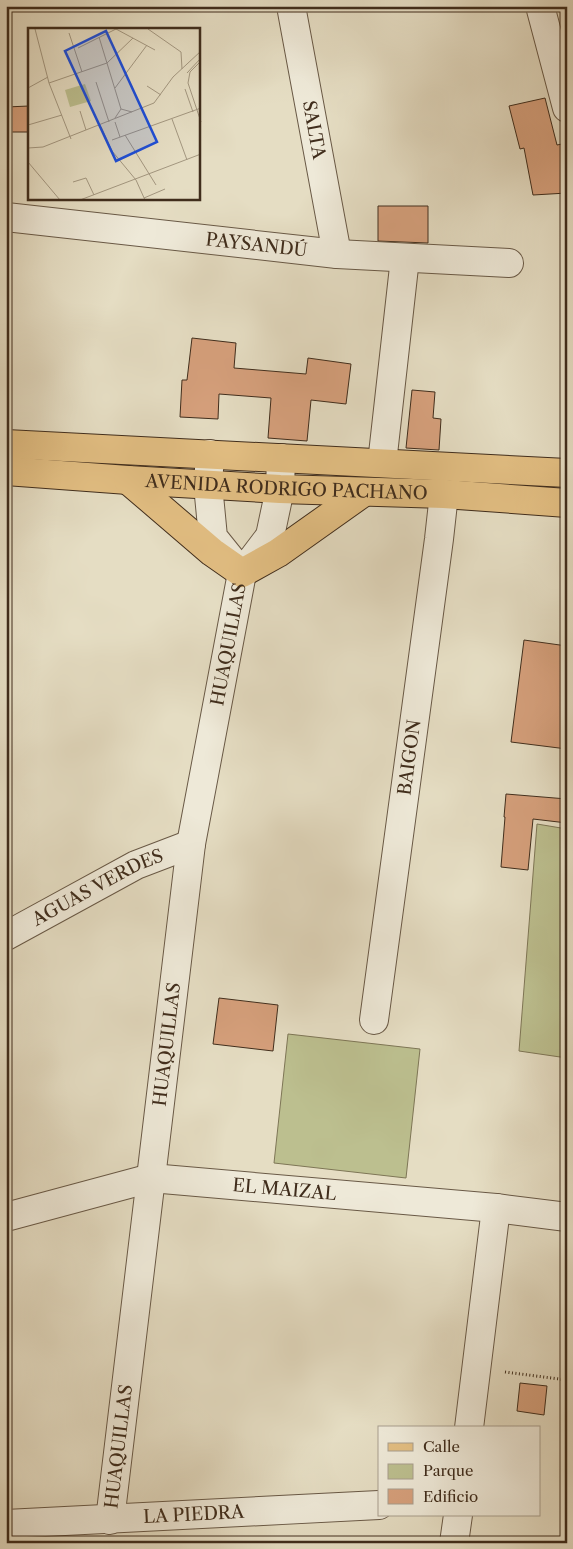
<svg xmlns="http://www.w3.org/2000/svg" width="573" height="1549" font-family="'Libre Caslon Text',serif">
<rect width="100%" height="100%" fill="#e5ddc3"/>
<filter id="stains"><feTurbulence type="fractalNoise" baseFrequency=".004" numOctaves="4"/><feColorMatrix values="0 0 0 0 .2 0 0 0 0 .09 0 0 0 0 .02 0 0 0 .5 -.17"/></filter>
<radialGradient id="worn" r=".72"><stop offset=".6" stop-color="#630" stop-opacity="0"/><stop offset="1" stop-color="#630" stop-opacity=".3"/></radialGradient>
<!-- green -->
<path fill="#bcbf8f" stroke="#7e7656" d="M 537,824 L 567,829 L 567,1058 L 519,1051 Z
M 288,1034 L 420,1049 L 406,1178 L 274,1163 Z"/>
<!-- building -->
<path fill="#d6a07c" stroke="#402d1c" d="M 545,98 L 557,145 L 567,143 L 567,193 L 533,195 L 524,148 L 520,149 L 509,106 Z
M 29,106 L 29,132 L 6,132 L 6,107 Z
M 378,206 L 428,206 L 428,243 L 378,241 Z
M 192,338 L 236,343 L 234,368 L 306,374 L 308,358 L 351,364 L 346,404 L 311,400 L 307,441 L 268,438 L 271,398 L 219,394 L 218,419 L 180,417 L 182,380 L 187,380 Z
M 412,390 L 435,392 L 433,418 L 441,419 L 439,450 L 406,448 Z
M 524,640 L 567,646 L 567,749 L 511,742 Z
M 506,794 L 567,799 L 567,823 L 533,819 L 528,870 L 501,867 L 505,817 L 504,817 Z
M 219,998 L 278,1005 L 273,1051 L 213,1044 Z
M 520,1383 L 547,1386 L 544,1415 L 517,1411 Z"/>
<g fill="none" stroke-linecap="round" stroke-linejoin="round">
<defs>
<g id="street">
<path id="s1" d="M 291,6 L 337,254"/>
<path d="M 540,6 L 567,108"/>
<path id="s2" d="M 6,217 L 337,254 L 509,263"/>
<path d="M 210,454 L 208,485 L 213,537 L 242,573 L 270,536 L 280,489 L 281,458"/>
<path d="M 382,463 L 405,258"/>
<path id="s3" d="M 6,936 L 136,865 L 191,844"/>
<path id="s4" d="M 374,1020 L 439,539 L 444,494"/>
<path id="s5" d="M 6,1217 L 151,1178 L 496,1208 L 567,1217"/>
<path d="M 469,1428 L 496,1208"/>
<path id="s6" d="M 110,1520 L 191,844 L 242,573"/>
<path id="s7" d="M 6,1524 L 379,1505"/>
<path d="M 454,1543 L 458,1515"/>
</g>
<g id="primary">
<path d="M 6,444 L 567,473"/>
<path id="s8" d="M 6,471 L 128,480 L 280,489 L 444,494 L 567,503"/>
<path d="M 128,480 L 212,552 L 242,573 L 278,553 L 364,492"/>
</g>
</defs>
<!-- street casing -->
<use href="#street" stroke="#695946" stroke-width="30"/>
<!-- primary casing -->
<use href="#primary" stroke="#402d1c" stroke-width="30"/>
<!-- path -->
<path stroke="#402d1c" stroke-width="3" stroke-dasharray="1 2.5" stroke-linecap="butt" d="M 505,1372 L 567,1380"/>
<!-- street -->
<use href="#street" stroke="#eee9d8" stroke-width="28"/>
<!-- primary -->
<use href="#primary" stroke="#e2be82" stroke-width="28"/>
</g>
<g text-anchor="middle" stroke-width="4" stroke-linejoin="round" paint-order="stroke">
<!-- street labels -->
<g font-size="18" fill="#402d1c" stroke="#eee9d8">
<text dy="6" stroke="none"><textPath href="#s1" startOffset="126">SALTA</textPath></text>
<text dy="6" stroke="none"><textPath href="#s2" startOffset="252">PAYSANDÚ</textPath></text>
<text dy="6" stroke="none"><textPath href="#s8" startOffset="281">AVENIDA RODRIGO PACHANO</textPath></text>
<text dy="6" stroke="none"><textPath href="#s6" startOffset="884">HUAQUILLAS</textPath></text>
<text dy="6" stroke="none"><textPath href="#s4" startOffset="265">BAIGON</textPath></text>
<text dy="6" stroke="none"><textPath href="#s3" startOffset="104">AGUAS VERDES</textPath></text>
<text dy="6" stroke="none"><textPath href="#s6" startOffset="479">HUAQUILLAS</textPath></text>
<text dy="6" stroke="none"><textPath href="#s5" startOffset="284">EL MAIZAL</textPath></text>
<text dy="6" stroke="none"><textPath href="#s6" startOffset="74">HUAQUILLAS</textPath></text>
<text dy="6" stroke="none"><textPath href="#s7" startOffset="188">LA PIEDRA</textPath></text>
</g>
</g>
<!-- overview -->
<g transform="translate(28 28)">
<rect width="172" height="172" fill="#e5ddc3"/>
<path d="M 57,56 L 63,73 L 42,79 L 37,62 Z" fill="#bcbf8f"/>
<path fill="none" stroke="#a39780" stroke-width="1" d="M 7,1 L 21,55 L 43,111M 120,1 L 153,24 L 154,41M 41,5 L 54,44M 71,9 L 93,81M 50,20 L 88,1 L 127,22M 173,33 L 162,44 L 160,55 L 173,94M 159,45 L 173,30M 68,54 L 81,94M 21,55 L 79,35 L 105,10M 119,58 L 133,67M 0,60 L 20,49M 87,60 L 119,17M 157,61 L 165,84M 52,83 L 58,102M 87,90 L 93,81 L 104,84M 144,91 L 159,132M 87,94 L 92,109M 0,97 L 34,87M 73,99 L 84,123 L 108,152 L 117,172M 97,107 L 128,157M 84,112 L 173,80M 0,120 L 15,119 L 126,75 L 145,49 L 173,23M 0,134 L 32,172M 45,154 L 58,150 L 66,167M 116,170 L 137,161M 52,172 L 173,126"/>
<path fill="#1d4ed8" fill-opacity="0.15" stroke="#1d4ed8" stroke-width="2.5" d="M 78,3 L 129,114 L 88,133 L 37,23 Z"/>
<rect width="172" height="172" fill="none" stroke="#402d1c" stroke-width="2.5"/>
</g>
<!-- margin -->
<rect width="573" height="1549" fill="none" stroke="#e5ddc3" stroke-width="25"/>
<rect x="8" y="8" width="558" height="1534" fill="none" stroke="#402d1c" stroke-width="2.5"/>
<rect x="12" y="12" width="548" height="1524" fill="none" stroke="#402d1c"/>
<!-- legend -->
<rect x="378" y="1426" width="162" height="90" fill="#eee9d8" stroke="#a89e8d"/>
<rect x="388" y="1443" width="25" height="8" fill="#e2be82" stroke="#a89e8d"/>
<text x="423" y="1452" font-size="15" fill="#402d1c">Calle</text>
<rect x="388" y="1464" width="25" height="15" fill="#bcbf8f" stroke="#a89e8d"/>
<text x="423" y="1476" font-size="15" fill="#402d1c">Parque</text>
<rect x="388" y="1489" width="25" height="15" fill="#d6a07c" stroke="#a89e8d"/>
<text x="423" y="1502" font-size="15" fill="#402d1c">Edificio</text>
<rect width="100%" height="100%" filter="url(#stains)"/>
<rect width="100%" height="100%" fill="url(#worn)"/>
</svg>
